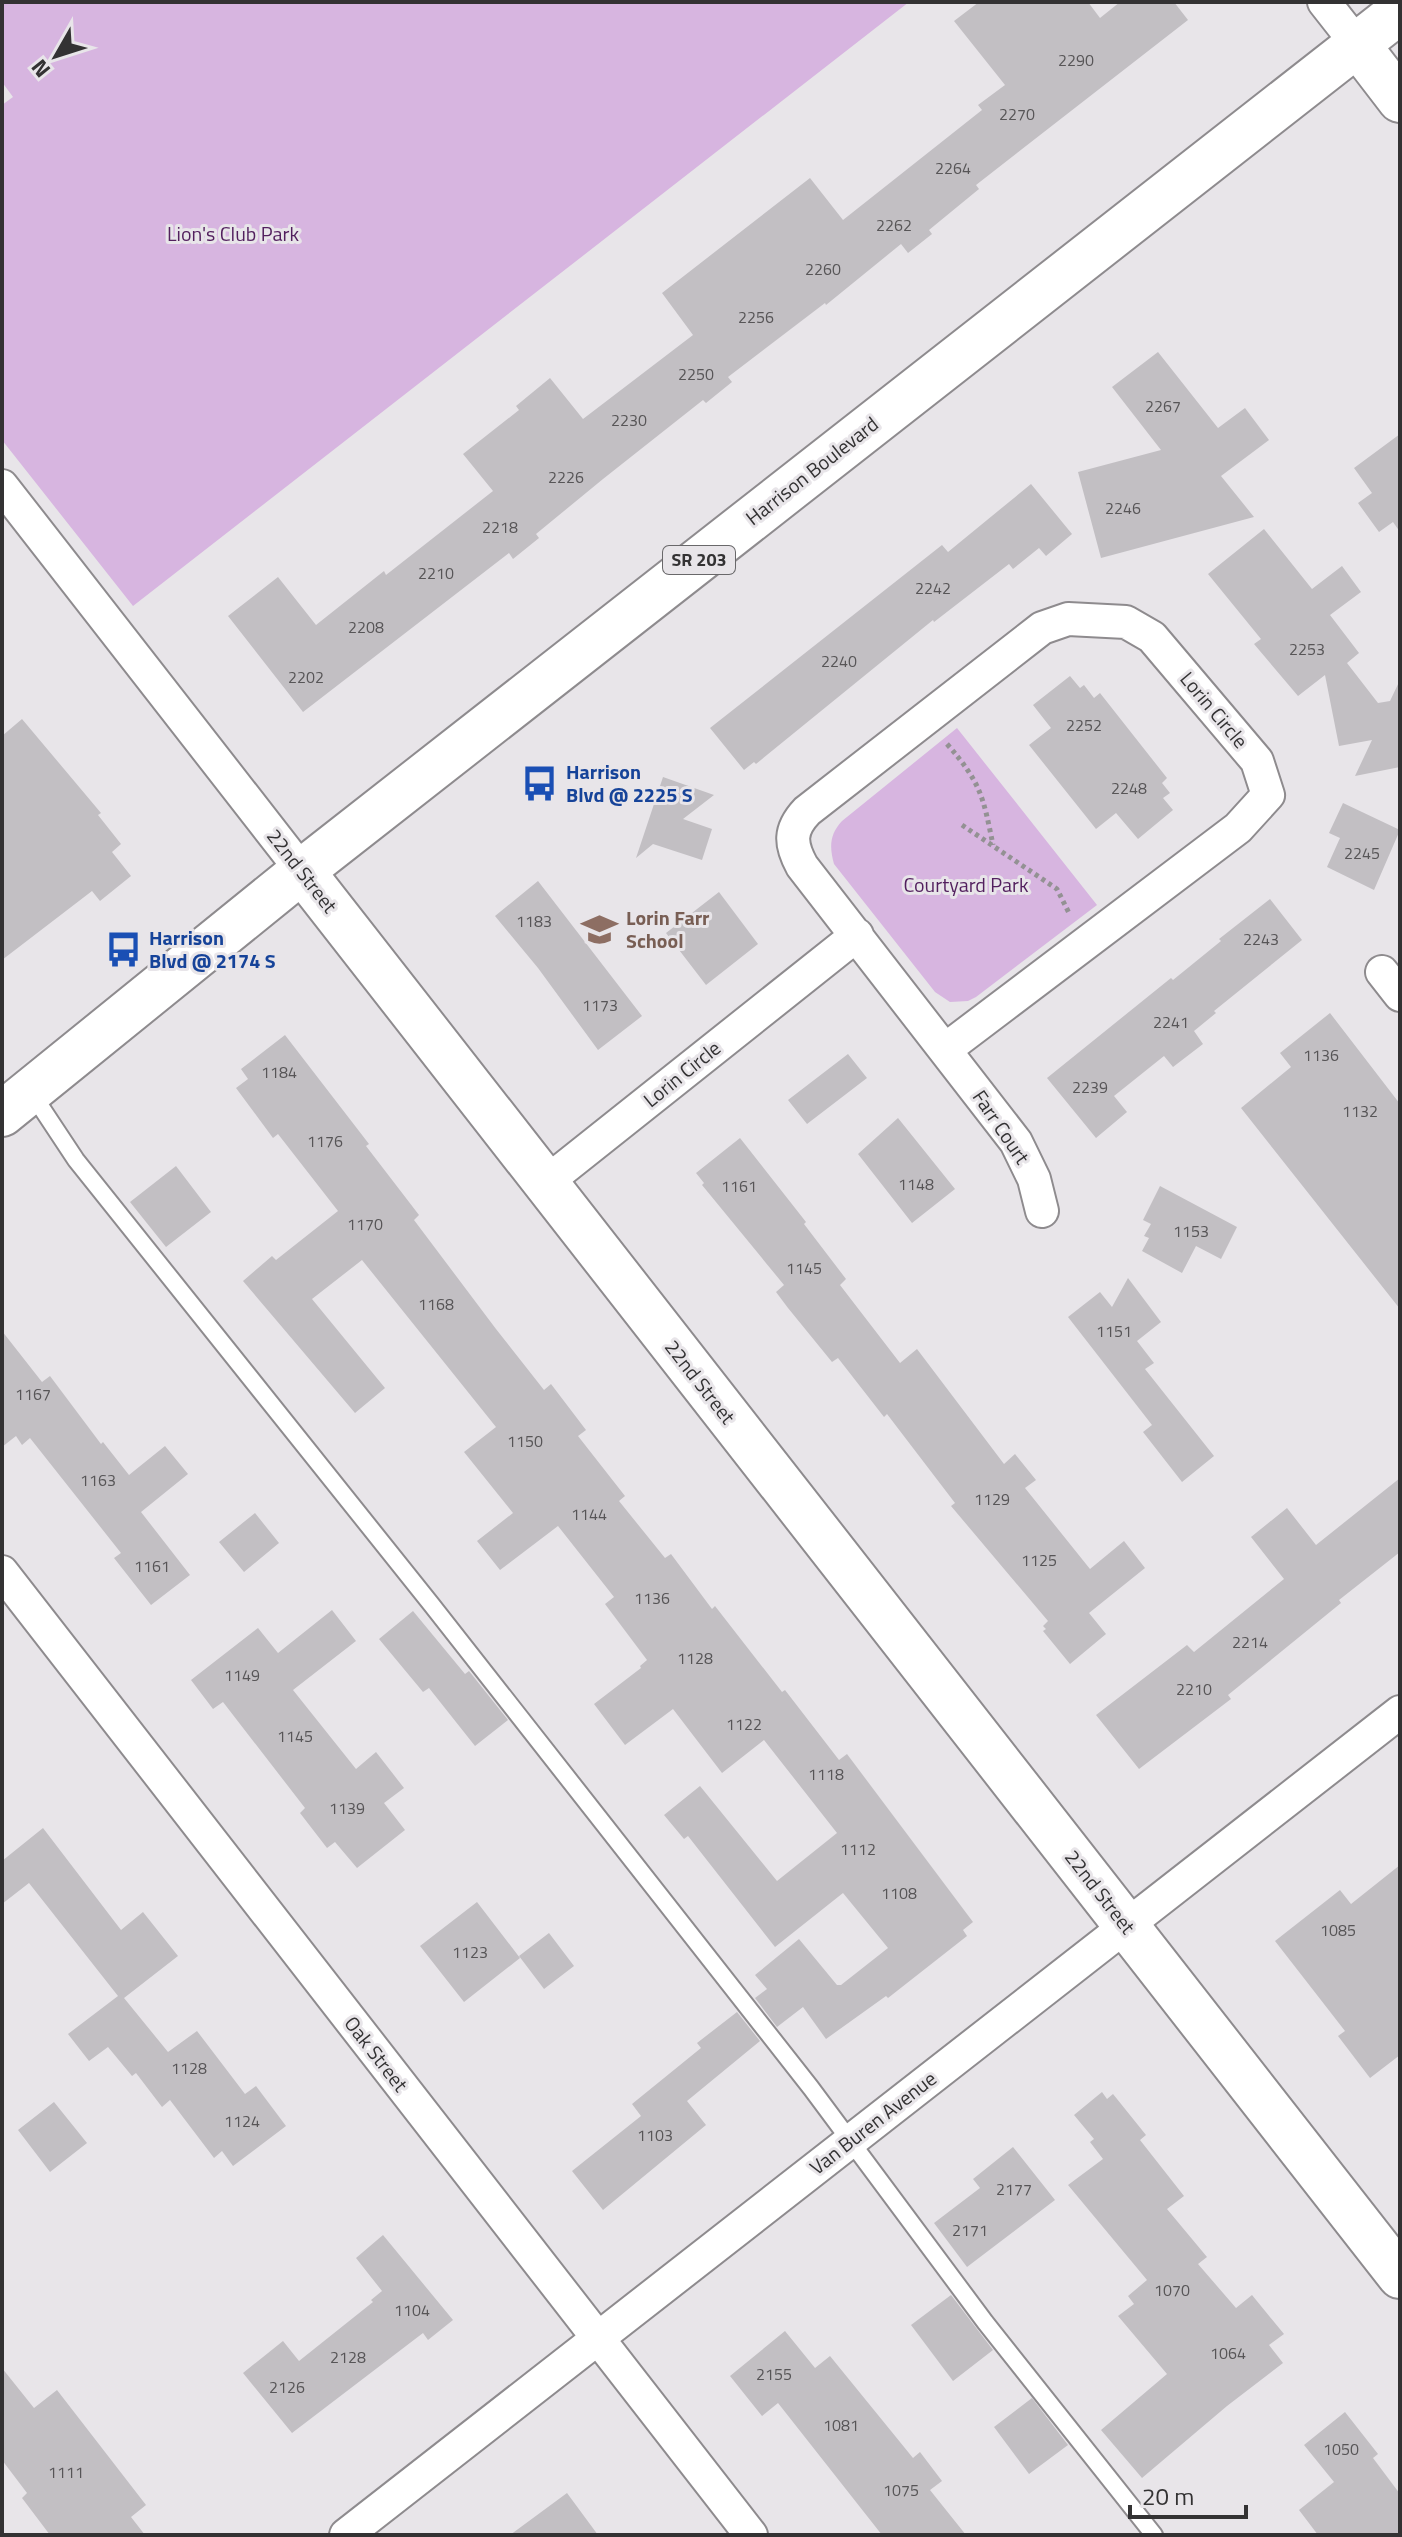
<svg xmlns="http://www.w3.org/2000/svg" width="1402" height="2537" font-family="'Titillium Web',sans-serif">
<rect width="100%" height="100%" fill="#e8e5e9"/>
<!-- green -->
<path fill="#d7b5e0" d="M 2,2 L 909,2 L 133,606 L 2,440 L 2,105 L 13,97 L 2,82 Z
M 957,728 L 1097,905 L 976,997 L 968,1001 L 950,1002 L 935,992 L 834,864 C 829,846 830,834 842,821 Z"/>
<!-- building -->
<path fill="#c2bfc3" d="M 979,2 L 1088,2 L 1100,18 L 1120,2 L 1174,2 L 1188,20 L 976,185 L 979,189 L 929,230 L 932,234 L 908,253 L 901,244 L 826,305 L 825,303 L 728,377 L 732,382 L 706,403 L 703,400 L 603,479 L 536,534 L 539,538 L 513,559 L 509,553 L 303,712 L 228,616 L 278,577 L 316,625 L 384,571 L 386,575 L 493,491 L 463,454 L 519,410 L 516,406 L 550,378 L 583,419 L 693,335 L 662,293 L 810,178 L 843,220 L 982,110 L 978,105 L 1005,85 L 954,21 Z
M 1158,352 L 1218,428 L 1245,408 L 1269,440 L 1221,476 L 1254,517 L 1101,558 L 1078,472 L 1161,450 L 1112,387 Z
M 1400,434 L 1400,532 L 1393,522 L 1379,532 L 1358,503 L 1372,493 L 1354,468 Z
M 1031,484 L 1072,534 L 1046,556 L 1039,548 L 1013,569 L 1009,564 L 934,622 L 933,620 L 756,764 L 754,762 L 744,770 L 710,728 L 942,545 L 948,552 Z
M 1264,529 L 1312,589 L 1342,566 L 1361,592 L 1330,615 L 1359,653 L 1347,663 L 1378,703 L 1390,701 L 1400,680 L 1400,767 L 1355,776 L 1372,740 L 1339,746 L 1325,675 L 1298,696 L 1254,644 L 1261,639 L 1208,574 Z
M 1070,676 L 1080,688 L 1084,685 L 1094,698 L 1100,693 L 1167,778 L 1162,783 L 1170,793 L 1163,798 L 1173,810 L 1138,839 L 1116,813 L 1096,829 L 1029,745 L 1051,728 L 1033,705 Z
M 22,719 L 101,813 L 98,815 L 121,844 L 112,852 L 131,876 L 100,901 L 92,891 L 2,960 L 2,736 Z
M 663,777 L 714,795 L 683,819 L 712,829 L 702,860 L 653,844 L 636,858 Z
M 1343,803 L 1400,830 L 1374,890 L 1327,867 L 1340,838 L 1329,833 Z
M 538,881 L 642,1016 L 598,1050 L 538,968 L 495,916 Z
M 719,892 L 758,944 L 706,985 L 666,933 Z
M 1270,899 L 1302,940 L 1214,1011 L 1216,1013 L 1194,1031 L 1203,1044 L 1173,1067 L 1164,1056 L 1114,1096 L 1127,1112 L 1096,1138 L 1047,1078 L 1171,978 L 1173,980 L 1221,941 L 1219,939 Z
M 1330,1013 L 1400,1104 L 1400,1309 L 1241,1108 L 1291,1067 L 1280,1053 Z
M 285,1035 L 369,1144 L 366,1146 L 419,1215 L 414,1220 L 496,1329 L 544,1390 L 551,1384 L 586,1430 L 578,1436 L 625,1496 L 619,1501 L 665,1558 L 671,1554 L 712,1609 L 715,1606 L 782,1692 L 785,1690 L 839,1760 L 847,1754 L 973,1922 L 963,1930 L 967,1936 L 888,1998 L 886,1996 L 826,2039 L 803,2007 L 777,2027 L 755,1998 L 767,1989 L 755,1975 L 799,1939 L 837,1985 L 841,1985 L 888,1948 L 843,1893 L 775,1947 L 688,1836 L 684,1839 L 664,1815 L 700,1786 L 777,1881 L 837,1833 L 764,1740 L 722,1773 L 673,1709 L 625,1745 L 594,1704 L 641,1668 L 640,1666 L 647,1660 L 605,1604 L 614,1597 L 558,1526 L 500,1570 L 477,1541 L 513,1513 L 464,1452 L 496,1427 L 362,1260 L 312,1299 L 385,1388 L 355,1413 L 243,1281 L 272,1256 L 276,1260 L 338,1211 L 278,1134 L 273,1138 L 236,1088 L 248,1079 L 241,1069 Z
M 848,1054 L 867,1078 L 807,1124 L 788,1100 Z
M 898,1118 L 955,1189 L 912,1223 L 858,1154 Z
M 740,1138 L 806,1222 L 804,1224 L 846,1279 L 840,1285 L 900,1363 L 917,1349 L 1004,1464 L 1015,1454 L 1036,1480 L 1025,1488 L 1090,1569 L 1124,1541 L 1145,1568 L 1089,1613 L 1106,1634 L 1070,1664 L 1043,1631 L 1046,1629 L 1043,1626 L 1048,1621 L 951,1506 L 955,1503 L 887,1414 L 884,1417 L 838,1358 L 832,1362 L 788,1308 L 776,1292 L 784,1285 L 702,1185 L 704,1183 L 696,1173 Z
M 176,1166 L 211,1212 L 166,1247 L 130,1202 Z
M 1160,1186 L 1237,1227 L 1221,1259 L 1196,1246 L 1182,1273 L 1142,1251 L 1149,1238 L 1144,1236 L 1151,1224 L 1143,1220 Z
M 1128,1278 L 1161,1322 L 1137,1341 L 1154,1363 L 1145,1369 L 1214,1456 L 1182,1482 L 1143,1432 L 1152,1425 L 1068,1317 L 1100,1292 L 1112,1307 Z
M 2,1331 L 42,1382 L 50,1376 L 101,1444 L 103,1442 L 129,1475 L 165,1446 L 188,1474 L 141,1512 L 190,1575 L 151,1605 L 114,1558 L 121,1553 L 30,1438 L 22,1445 L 16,1436 L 2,1447 Z
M 1400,1478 L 1400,1552 L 1339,1600 L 1341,1603 L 1228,1695 L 1231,1699 L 1139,1769 L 1096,1715 L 1187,1645 L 1194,1652 L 1284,1579 L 1251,1537 L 1287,1508 L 1316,1545 Z
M 255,1513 L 279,1543 L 244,1572 L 219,1542 Z
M 332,1610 L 356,1641 L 293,1690 L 356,1769 L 376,1752 L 404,1788 L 384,1803 L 405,1830 L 357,1868 L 335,1842 L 327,1848 L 300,1813 L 305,1808 L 223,1702 L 213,1709 L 191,1680 L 258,1628 L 278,1653 Z
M 413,1611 L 465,1674 L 469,1671 L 508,1720 L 475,1746 L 429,1688 L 423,1692 L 379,1639 Z
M 43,1828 L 121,1930 L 143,1912 L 178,1956 L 124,1998 L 168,2052 L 197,2031 L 245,2094 L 256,2086 L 286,2126 L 233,2166 L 222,2151 L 214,2158 L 170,2100 L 162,2107 L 136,2073 L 132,2076 L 108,2047 L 89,2061 L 68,2034 L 118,1996 L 29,1883 L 2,1904 L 2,1861 Z
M 1400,1865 L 1400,2055 L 1370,2078 L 1338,2036 L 1345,2031 L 1275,1941 L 1340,1890 L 1351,1904 Z
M 477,1902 L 520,1958 L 464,2002 L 420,1946 Z
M 549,1933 L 574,1966 L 544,1989 L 519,1956 Z
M 737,2012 L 760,2041 L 687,2101 L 706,2125 L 603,2210 L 572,2171 L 641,2116 L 632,2104 L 701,2048 L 697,2043 Z
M 1102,2092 L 1107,2099 L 1113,2094 L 1146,2135 L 1140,2140 L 1184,2196 L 1167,2209 L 1207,2257 L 1198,2264 L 1236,2308 L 1252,2295 L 1284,2334 L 1269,2345 L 1283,2363 L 1227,2406 L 1142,2478 L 1101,2430 L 1167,2374 L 1118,2316 L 1134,2304 L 1128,2296 L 1147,2280 L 1068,2185 L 1103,2159 L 1090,2142 L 1094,2139 L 1074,2115 Z
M 54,2102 L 87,2143 L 50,2172 L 18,2130 Z
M 1013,2147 L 1055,2200 L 967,2267 L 934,2223 L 980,2188 L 973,2179 Z
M 383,2235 L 453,2320 L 428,2340 L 423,2333 L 292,2433 L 243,2373 L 283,2341 L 299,2361 L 373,2302 L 371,2300 L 382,2291 L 356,2258 Z
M 951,2295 L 993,2350 L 953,2381 L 911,2325 Z
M 785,2331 L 815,2368 L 830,2356 L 913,2458 L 920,2452 L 942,2481 L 930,2490 L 966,2535 L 882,2535 L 778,2403 L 762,2416 L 730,2376 Z
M 2,2368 L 34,2408 L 57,2390 L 146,2505 L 131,2517 L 145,2535 L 50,2535 L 22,2498 L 27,2493 L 2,2460 Z
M 1032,2398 L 1068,2445 L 1029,2474 L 994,2427 Z
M 1345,2412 L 1378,2454 L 1373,2458 L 1400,2494 L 1400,2535 L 1318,2535 L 1299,2510 L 1334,2482 L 1304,2445 Z
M 567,2493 L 598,2535 L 510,2535 Z"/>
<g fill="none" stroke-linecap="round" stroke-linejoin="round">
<defs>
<path id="lane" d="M 31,1092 L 76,1160 L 431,1604 L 811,2088 L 985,2322 L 1154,2535"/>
<path id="street" d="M 1324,2 L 1357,44
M 2,486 L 302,871
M 1382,972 L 1400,995
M 946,1049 L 1238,828 L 1268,795 L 1257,761 L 1152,637 L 1126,622 L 1068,619 L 1042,628 L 807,811 C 789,830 790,844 802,866 L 1016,1142 L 1034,1179 L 1042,1211
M 544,1184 L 857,935
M 2,1572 L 751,2535
M 346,2535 L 1400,1712"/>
<path id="secondary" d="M 1357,44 L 1400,100
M 302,871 L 1400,2276"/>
<path id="primary" d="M 2,1114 L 302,871 L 1400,11"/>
</defs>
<!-- lane casing -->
<use href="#lane" stroke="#8e8b8e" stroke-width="20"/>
<!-- street casing -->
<use href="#street" stroke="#8e8b8e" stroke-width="36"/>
<!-- secondary casing -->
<use href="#secondary" stroke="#8e8b8e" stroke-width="48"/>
<!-- primary casing -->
<use href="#primary" stroke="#8e8b8e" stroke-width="48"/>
<!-- path -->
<path stroke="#939193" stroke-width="5" stroke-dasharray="4 4" stroke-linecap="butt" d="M 947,744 C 981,783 983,796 993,845
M 962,825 L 1057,889 L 1069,913"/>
<!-- lane -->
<use href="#lane" stroke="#fff" stroke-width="16"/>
<!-- street -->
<use href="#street" stroke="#fff" stroke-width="32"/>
<!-- secondary -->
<use href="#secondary" stroke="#fff" stroke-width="44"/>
<!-- primary -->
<use href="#primary" stroke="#fff" stroke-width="44"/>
</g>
<!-- icons -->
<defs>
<symbol id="bus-bare" viewBox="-9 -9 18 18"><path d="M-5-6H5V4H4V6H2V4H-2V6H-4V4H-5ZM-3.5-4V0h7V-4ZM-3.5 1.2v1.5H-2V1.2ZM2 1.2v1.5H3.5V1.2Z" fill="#1a4fb4" stroke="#e8e5e9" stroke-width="2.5" paint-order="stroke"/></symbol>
<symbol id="school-bare" viewBox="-9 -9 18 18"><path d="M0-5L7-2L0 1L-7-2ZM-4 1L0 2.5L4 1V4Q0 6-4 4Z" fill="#8d6e63" stroke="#e8e5e9" stroke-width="2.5" paint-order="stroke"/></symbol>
</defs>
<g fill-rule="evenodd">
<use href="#bus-bare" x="514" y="758" width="51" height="51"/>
<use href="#school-bare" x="574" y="904" width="51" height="51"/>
<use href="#bus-bare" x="98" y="924" width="51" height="51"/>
</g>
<g text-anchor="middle" stroke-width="6" stroke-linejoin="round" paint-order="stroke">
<!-- number labels -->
<g font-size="16" fill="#575557">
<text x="1076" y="66">2290</text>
<text x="1017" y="120">2270</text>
<text x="953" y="174">2264</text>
<text x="894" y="231">2262</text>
<text x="823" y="275">2260</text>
<text x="756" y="323">2256</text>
<text x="696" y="380">2250</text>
<text x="1163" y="412">2267</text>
<text x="629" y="426">2230</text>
<text x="566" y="483">2226</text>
<text x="1123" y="514">2246</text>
<text x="500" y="533">2218</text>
<text x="436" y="579">2210</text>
<text x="933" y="594">2242</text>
<text x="366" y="633">2208</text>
<text x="1307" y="655">2253</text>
<text x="839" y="667">2240</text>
<text x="306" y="683">2202</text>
<text x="1084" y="731">2252</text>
<text x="1129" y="794">2248</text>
<text x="1362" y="859">2245</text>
<text x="534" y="927">1183</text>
<text x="1261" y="945">2243</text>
<text x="600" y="1011">1173</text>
<text x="1171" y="1028">2241</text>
<text x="1321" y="1061">1136</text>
<text x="279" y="1078">1184</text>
<text x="1090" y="1093">2239</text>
<text x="1360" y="1117">1132</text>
<text x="325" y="1147">1176</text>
<text x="916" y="1190">1148</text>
<text x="739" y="1192">1161</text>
<text x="365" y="1230">1170</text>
<text x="1191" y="1237">1153</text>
<text x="804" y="1274">1145</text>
<text x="436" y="1310">1168</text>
<text x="1114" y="1337">1151</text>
<text x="33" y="1400">1167</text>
<text x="525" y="1447">1150</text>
<text x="98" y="1486">1163</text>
<text x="992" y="1505">1129</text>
<text x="589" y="1520">1144</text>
<text x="1039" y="1566">1125</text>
<text x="152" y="1572">1161</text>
<text x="652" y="1604">1136</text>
<text x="1250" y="1648">2214</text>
<text x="695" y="1664">1128</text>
<text x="242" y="1681">1149</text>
<text x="1194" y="1695">2210</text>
<text x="744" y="1730">1122</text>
<text x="295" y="1742">1145</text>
<text x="826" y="1780">1118</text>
<text x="347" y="1814">1139</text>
<text x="858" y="1855">1112</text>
<text x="899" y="1899">1108</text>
<text x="1338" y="1936">1085</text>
<text x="470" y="1958">1123</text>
<text x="189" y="2074">1128</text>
<text x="242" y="2127">1124</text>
<text x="655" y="2141">1103</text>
<text x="1014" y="2195">2177</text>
<text x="970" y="2236">2171</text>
<text x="1172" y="2296">1070</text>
<text x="412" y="2316">1104</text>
<text x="1228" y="2359">1064</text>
<text x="348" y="2363">2128</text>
<text x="774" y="2380">2155</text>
<text x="287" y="2393">2126</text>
<text x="841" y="2431">1081</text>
<text x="1341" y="2455">1050</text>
<text x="66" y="2478">1111</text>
<text x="901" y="2496">1075</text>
</g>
<!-- shield labels -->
<rect fill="#e8e5e9" stroke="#69686a" stroke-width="2" x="663" y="546" width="72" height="28" rx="6"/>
<g font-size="18" font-weight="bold" fill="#333233">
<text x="699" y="566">SR 203</text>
</g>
<!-- park labels -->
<g font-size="20" fill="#521f5e" stroke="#e8e5e9">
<text x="233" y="241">Lion's Club Park</text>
<text x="966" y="892">Courtyard Park</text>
</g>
<!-- street labels -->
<g font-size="20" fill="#333233" stroke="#e8e5e9">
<text transform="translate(812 471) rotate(-38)" y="7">Harrison Boulevard</text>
<text transform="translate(1214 710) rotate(50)" y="7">Lorin Circle</text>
<text transform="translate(302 871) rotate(52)" y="7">22nd Street</text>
<text transform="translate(682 1074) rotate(-39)" y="7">Lorin Circle</text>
<text transform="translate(1001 1127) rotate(56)" y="7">Farr Court</text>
<text transform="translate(700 1382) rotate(52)" y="7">22nd Street</text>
<text transform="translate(1100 1892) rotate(52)" y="7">22nd Street</text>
<text transform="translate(376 2054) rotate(52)" y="7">Oak Street</text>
<text transform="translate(873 2123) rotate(-38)" y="7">Van Buren Avenue</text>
</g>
<!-- transit labels -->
<g font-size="20" font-weight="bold" fill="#164399" stroke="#e8e5e9" text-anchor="start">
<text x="566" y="779">Harrison<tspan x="566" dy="23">Blvd @ 2225 S</tspan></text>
<text x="149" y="945">Harrison<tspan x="149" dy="23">Blvd @ 2174 S</tspan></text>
</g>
<!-- education labels -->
<g font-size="20" font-weight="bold" fill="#785e54" stroke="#e8e5e9" text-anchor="start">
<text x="626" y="925">Lorin Farr<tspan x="626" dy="23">School</tspan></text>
</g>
</g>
<!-- border -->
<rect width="1402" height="2537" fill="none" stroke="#333233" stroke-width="8"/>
<!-- north arrow -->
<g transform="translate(56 56) rotate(231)" stroke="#e8e5e9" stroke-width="6" paint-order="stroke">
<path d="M0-6L14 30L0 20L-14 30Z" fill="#333233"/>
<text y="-12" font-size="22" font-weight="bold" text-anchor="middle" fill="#333233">N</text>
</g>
<!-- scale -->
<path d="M1130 2505v12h116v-12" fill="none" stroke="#333233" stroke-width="4"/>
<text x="1142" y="2505" font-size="24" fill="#333233" stroke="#e8e5e9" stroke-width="6" paint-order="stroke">20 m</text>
</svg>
